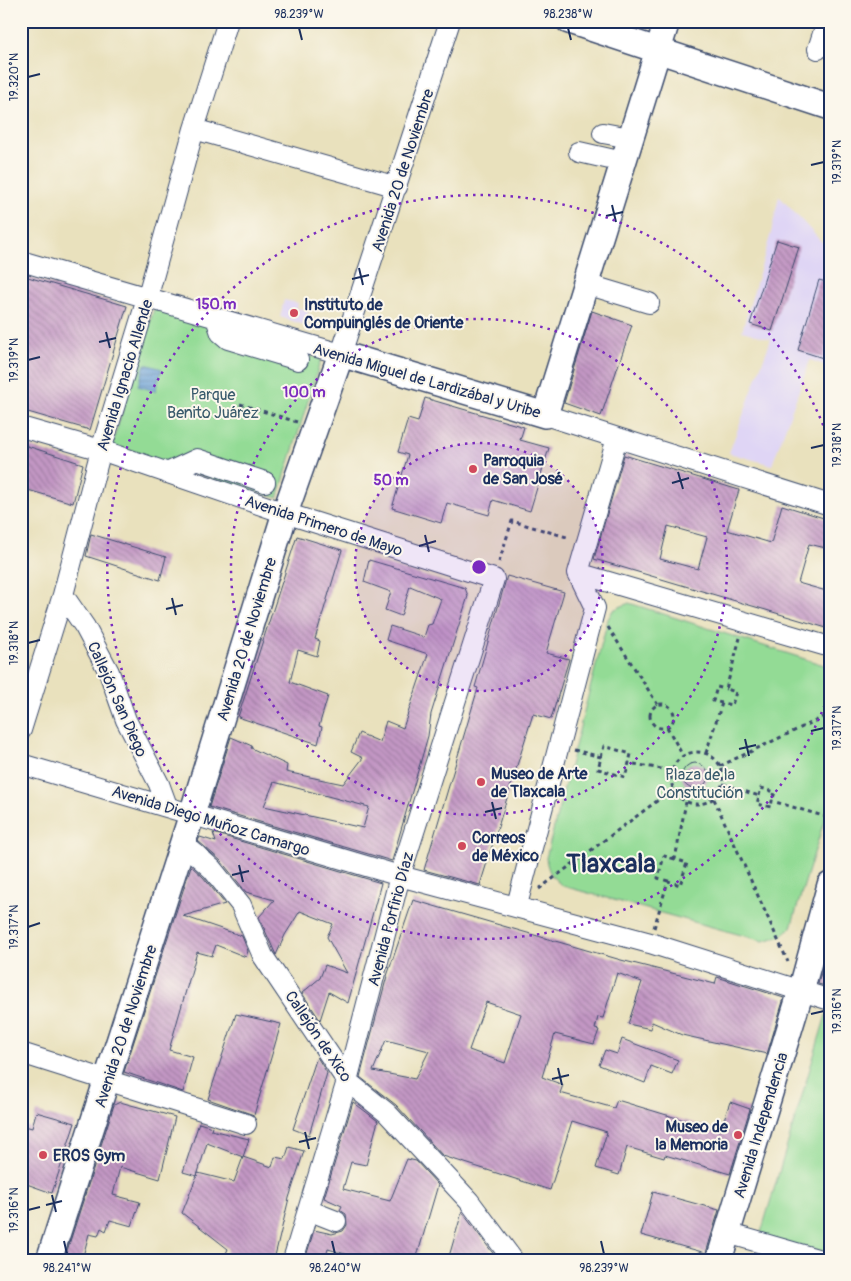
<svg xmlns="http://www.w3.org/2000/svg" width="851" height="1281" font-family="Pangolin,sans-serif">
<defs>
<pattern id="water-rules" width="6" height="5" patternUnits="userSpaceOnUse" patternTransform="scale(1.25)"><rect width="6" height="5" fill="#69a0d7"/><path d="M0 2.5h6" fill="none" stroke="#5683b2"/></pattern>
<pattern id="building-back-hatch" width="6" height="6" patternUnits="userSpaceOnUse" patternTransform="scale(1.25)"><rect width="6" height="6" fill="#c397c4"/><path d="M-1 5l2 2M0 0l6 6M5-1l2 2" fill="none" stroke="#9e7ca2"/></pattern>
</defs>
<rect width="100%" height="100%" fill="#fbf7ec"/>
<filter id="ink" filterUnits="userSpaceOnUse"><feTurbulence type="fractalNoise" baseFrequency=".02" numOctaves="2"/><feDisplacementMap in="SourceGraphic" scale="10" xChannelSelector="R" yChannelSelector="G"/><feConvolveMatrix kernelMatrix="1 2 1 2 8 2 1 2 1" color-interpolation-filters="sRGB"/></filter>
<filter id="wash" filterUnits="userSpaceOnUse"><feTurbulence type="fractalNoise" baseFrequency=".0096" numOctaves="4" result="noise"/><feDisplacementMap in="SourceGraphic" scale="20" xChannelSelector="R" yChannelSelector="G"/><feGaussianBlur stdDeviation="1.12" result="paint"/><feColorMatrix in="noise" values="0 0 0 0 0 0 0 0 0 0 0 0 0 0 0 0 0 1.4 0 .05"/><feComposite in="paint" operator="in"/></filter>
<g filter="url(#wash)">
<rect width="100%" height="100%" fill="#e9e1bd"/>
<!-- built -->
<path fill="#dfd5f5" d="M 779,196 L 830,251 L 830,367 L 810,360 L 772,465 L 729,453 L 771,339 L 742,331 L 771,233 Z
M 284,300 L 298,303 L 297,308 L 309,310 L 304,325 L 280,317 Z"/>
<!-- green -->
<path fill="#93db95" stroke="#57857a" d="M 154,309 L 321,359 L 278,498 L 111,448 Z
M 629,603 L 830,667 L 830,802 L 791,927 L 782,936 L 763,941 L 563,886 C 552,878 548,872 546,858 L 608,619 L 613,610 Z
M 826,1015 L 830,1016 L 830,1254 L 760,1236 Z"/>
<!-- water -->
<path fill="url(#water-rules)" stroke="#42689a" d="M 145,364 L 162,369 L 155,391 L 138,386 Z"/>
<g id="blocks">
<!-- building -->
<path fill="url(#building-back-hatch)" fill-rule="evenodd" d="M 777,240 L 799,247 L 772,331 L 750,324 Z
M 21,275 L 127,306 L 90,430 L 21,410 Z
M 819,280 L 830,283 L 830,334 L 823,358 L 798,350 Z
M 592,311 L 632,325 L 601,416 L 564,403 Z
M 425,398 L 524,427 L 520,440 L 549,448 L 530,511 L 493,500 L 489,515 L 447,503 L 441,523 L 392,508 L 408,455 L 398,452 L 408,419 L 418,422 Z
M 21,444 L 83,464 L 73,503 L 21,488 Z
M 624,455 L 739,490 L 727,530 L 771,543 L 782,505 L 830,520 L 830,549 L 809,544 L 798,583 L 830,592 L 830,629 L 594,559 ZM 668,526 L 707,537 L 698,569 L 660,559 Z
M 91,534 L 166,557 L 160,580 L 86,556 Z
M 297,536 L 342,550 L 315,639 L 320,641 L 317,656 L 298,650 L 290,682 L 328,696 L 319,726 L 322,727 L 318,744 L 238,717 Z
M 369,560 L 465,588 L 468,596 L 431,714 L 428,736 L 392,861 L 209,807 L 231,737 L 252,746 L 251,748 L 287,765 L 286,772 L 343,784 L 363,758 L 351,752 L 359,733 L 380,742 L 386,721 L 403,728 L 428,654 L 386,640 L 390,626 L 424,637 L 428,625 L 432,624 L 441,599 L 410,586 L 401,616 L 385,610 L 391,592 L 364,582 ZM 274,782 L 369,807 L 363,828 L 264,806 Z
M 507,576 L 564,592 L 546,653 L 569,659 L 551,719 L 533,714 L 480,885 L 424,870 L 478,688 L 475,687 Z
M682 776a13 13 0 1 1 26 0a13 13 0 1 1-26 0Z
M 213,833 L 381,883 L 348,1003 L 329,992 L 320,1020 L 302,993 L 320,978 L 325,965 L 347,973 L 327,937 L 333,924 L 300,911 L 285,935 L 276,955 L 259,917 L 274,900 L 246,892 L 221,861 L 198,841 L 200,837 L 216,842 Z
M 191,866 L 203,877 L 225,904 L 183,916 L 242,936 L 248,951 L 246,957 L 216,945 L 212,956 L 197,952 L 169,1050 L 193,1057 L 183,1092 L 124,1072 Z
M 413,900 L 621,960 L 715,984 L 717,977 L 784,998 L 767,1054 L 682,1035 L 652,1022 L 651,1029 L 628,1024 L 642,982 L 617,973 L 603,1018 L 598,1017 L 595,1029 L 599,1030 L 594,1044 L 555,1034 L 542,1077 L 563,1085 L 560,1093 L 614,1108 L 617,1100 L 720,1131 L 730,1102 L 750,1109 L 730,1174 L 665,1155 L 664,1158 L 627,1147 L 619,1175 L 596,1168 L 607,1132 L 572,1121 L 550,1190 L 443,1156 L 396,1105 L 360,1077 L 387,976 ZM 486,1002 L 521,1014 L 505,1063 L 469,1050 ZM 386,1040 L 429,1051 L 415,1079 L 373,1071 Z
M 826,954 L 830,955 L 830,987 L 818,984 Z
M 236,1014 L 281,1024 L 254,1115 L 208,1099 Z
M 622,1039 L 678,1060 L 672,1074 L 651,1066 L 645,1083 L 599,1065 L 605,1050 L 617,1054 Z
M 317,1057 L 327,1073 L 309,1135 L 293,1129 Z
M 120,1102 L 175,1117 L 160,1179 L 120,1167 L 113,1195 L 140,1202 L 132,1226 L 110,1220 L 106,1231 L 101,1228 L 98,1236 L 89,1234 L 82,1260 L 64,1260 L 114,1105 Z
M 353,1102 L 378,1121 L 366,1165 L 351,1162 L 343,1189 L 390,1201 L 407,1159 L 416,1161 L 438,1185 L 416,1260 L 366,1260 L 328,1249 L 325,1260 L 305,1260 L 314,1230 L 332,1234 L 343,1231 L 347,1225 L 346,1214 L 340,1210 L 342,1206 L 324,1198 Z
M 36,1112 L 75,1123 L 52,1193 L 21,1182 L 21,1125 L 32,1128 Z
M 199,1123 L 212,1127 L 211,1130 L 249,1139 L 243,1157 L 207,1143 L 197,1176 L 183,1172 Z
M 289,1147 L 304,1151 L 289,1198 L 274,1260 L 223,1260 L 228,1249 L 182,1213 L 198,1173 L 234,1182 L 243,1157 L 272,1167 L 275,1157 L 285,1159 Z
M 653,1192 L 719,1210 L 706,1253 L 641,1235 Z
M 462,1212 L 498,1260 L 448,1260 Z"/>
</g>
</g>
<g filter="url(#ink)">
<use href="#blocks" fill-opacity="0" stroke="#3a4a6c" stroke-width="1"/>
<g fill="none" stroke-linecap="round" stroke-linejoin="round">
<defs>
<path id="minor" d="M 818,49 L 827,21
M 194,129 L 397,187
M 603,133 L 630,138
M 579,152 L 623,162
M 21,261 L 341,354 L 450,21
M 586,284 L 649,303
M 216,318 L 221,333 L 228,339 L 298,360
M 545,415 L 830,505
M 21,427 L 101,450 L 285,513 L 494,579 L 400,876 L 347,1081 L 293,1260
M 167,473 L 197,459 L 265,482
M 578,573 L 830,647
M 63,595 L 85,627 L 109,672 L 126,720 L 159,784 L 167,806
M 21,730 L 63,595 L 101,450 L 147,299 L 194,129 L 228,21
M 21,764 L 400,876 L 650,943 L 830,1000
M 183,843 L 212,869 L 241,905 L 263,956 L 347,1081 L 387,1113 L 469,1201 L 513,1260
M 517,905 L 595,608 L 578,573 L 617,438
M 21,1053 L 246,1124
M 308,1210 L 336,1221
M 727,1233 L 821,1260"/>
<path id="major" d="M 569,21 L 830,107
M 49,1260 L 192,814 L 285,513 L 341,354 L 545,415 L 667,21
M 719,1260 L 801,991 L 830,885"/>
</defs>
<!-- minor casing -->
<use href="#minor" stroke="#3a4a6c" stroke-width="22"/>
<!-- major casing -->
<use href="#major" stroke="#3a4a6c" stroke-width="28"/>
<!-- path -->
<path stroke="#3a4a6c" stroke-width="3" stroke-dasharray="4 4" stroke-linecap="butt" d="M 240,404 L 297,422
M 499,562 L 512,521 L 570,538
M 608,627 L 658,705
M 722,703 L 713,701 L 717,687 L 726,689
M650 716a12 12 0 1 1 24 0a12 12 0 1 1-24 0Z
M 667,727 L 683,756
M 574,750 L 601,757 L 598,769 L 625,777 L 629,763 L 672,771
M671 778a26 26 0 1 1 52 0a26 26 0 1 1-52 0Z
M 706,753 L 722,703 L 732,705 L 736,692 L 726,689 L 740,638
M 601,757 L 604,746 L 631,754 L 629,763
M 720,766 L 830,714
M 723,784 L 759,796 L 757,804 L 771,807 L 772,801 L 830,818
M 759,796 L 761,788 L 775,792 L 772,801
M 714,799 L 788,962
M 668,881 L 658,878 L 664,856 L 675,859
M 539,889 L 673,789
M 654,928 L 668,881 L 680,885 L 687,863 L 675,859 L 686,802"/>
<!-- minor -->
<use href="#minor" stroke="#fff" stroke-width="20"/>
<!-- major -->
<use href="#major" stroke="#fff" stroke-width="25"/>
</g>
</g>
<!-- ticks -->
<path fill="none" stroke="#1b2f5e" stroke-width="2" d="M 299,28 L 302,40M 568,28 L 571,40M 28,77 L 40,74M 811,165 L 824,162M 612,205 L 616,222M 606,216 L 623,212M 359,268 L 363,285M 352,279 L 369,275M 106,332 L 110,348M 99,342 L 116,338M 28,360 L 40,357M 811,448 L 824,445M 678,472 L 683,489M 672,483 L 689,478M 425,535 L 429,552M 419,546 L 436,541M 172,598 L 176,615M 166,609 L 183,605M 28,643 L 40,640M 811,731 L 824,728M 745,739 L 749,756M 739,749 L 756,745M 492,802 L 496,819M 485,812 L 502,808M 239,865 L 243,882M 232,875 L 249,871M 28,927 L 40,923M 811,1014 L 824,1011M 558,1068 L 562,1085M 552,1079 L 569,1075M 305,1132 L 309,1149M 299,1142 L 316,1138M 52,1195 L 56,1212M 46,1205 L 62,1201M 28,1210 L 40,1207M 64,1241 L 67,1254M 332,1241 L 335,1254M 601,1241 L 604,1254"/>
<!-- distance rings -->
<circle cx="479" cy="567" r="124" fill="#7b2cbf" fill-opacity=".12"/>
<g fill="none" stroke="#7b2cbf" stroke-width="2.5" stroke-dasharray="2.5 5">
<circle cx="479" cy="567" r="124"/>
<circle cx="479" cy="567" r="248"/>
<path d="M830 691A372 372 0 1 1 830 443"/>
</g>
<!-- markers -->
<g fill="#d1495b" stroke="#fbf7ec" stroke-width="2">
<circle cx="294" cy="313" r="5"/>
<circle cx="473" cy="469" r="5"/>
<circle cx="481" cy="782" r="5"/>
<circle cx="462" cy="846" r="5"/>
<circle cx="738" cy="1135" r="5"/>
<circle cx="43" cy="1155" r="5"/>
</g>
<g text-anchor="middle" stroke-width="4" stroke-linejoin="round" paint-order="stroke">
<!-- street labels -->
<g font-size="16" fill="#1b2f5e" stroke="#fbf7ec">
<text transform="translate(402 170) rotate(-72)" y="6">Avenida 20 de Noviembre</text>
<text transform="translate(124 375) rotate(-73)" y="6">Avenida Ignacio Allende</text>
<text transform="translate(427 380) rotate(16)" y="6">Avenida Miguel de Lardizábal y Uribe</text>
<text transform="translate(324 525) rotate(18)" y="6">Avenida Primero de Mayo</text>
<text transform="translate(246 639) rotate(-73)" y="6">Avenida 20 de Noviembre</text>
<text transform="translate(118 699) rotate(66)" y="6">Callejón San Diego</text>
<text transform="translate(211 820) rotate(17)" y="6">Avenida Diego Muñoz Camargo</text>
<text transform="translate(390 919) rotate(-75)" y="6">Avenida Porfirio Díaz</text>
<text transform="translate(125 1026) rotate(-72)" y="6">Avenida 20 de Noviembre</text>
<text transform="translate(319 1036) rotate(56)" y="6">Callejón de Xico</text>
<text transform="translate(760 1125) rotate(-73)" y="6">Avenida Independencia</text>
</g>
<!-- poi labels -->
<g font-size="16" font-weight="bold" fill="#1b2f5e" stroke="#fbf7ec" text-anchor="start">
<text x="304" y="310">Instituto de<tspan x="304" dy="18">Compuinglés de Oriente</tspan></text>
<text x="483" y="466">Parroquia<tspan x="483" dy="18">de San José</tspan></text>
<text x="491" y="779">Museo de Arte<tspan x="491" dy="18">de Tlaxcala</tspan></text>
<text x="472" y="843">Correos<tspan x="472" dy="18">de México</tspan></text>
<text x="728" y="1132" text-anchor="end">Museo de<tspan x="728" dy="18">la Memoria</tspan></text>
<text x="53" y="1161">EROS Gym</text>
</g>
<!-- park labels -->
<g font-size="16" fill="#395a6c" stroke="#fbf7ec">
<text x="213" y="400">Parque<tspan x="213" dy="18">Benito Juárez</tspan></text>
<text x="700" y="780">Plaza de la<tspan x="700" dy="18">Constitución</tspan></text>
</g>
<!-- town labels -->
<g font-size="26" font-weight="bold" fill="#1b2f5e" stroke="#fbf7ec">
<text x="611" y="872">Tlaxcala</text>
</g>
</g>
<circle cx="479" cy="567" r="8" fill="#7b2cbf" stroke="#fbf7ec" stroke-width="2.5"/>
<g font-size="15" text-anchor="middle" font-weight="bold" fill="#7b2cbf" stroke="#fbf7ec" stroke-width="4" stroke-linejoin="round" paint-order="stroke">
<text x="216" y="309">150 m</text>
<text x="304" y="397">100 m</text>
<text x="391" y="485">50 m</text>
</g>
<!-- margin -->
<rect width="851" height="1281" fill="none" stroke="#fbf7ec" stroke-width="55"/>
<rect x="28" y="28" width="796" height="1226" fill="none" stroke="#1b2f5e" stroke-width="2"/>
<g font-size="12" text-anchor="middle" fill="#1b2f5e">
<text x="299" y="18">98.239°W</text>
<text x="568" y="18">98.238°W</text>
<text transform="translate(14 77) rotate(-90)" y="4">19.320°N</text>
<text transform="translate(837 162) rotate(-90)" y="4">19.319°N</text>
<text transform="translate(14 360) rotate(-90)" y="4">19.319°N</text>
<text transform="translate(837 445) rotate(-90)" y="4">19.318°N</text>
<text transform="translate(14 643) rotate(-90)" y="4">19.318°N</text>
<text transform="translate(837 728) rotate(-90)" y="4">19.317°N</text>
<text transform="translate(14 927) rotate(-90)" y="4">19.317°N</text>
<text transform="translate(837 1011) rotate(-90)" y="4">19.316°N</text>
<text transform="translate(14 1210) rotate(-90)" y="4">19.316°N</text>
<text x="67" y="1272">98.241°W</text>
<text x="335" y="1272">98.240°W</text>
<text x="604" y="1272">98.239°W</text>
</g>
</svg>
